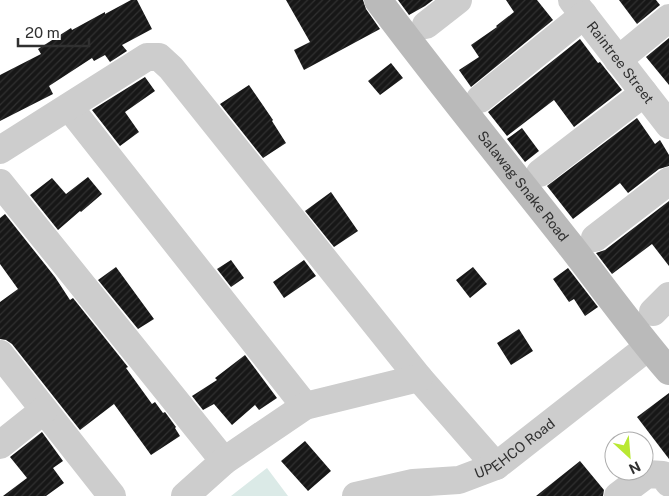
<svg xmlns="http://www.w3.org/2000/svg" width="669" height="496" font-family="'Public Sans',sans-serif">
<defs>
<pattern id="building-hatch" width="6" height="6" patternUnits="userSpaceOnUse" patternTransform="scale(1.25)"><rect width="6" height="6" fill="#171717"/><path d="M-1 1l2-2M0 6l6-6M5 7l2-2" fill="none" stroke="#303030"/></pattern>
</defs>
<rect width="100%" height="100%" fill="#fff"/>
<!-- pitch -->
<path fill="#dbeae7" d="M 267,468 L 288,496 L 231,496 Z"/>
<!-- building -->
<path fill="url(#building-hatch)" d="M 131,0 L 137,0 L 152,29 L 122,45 L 127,51 L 110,62 L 105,55 L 94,61 L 92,58 L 49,86 L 53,94 L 0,121 L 0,75 L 41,54 L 38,49 L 71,28 L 72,30 L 105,12 L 105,14 Z
M 286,0 L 363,0 L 366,9 L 380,29 L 304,70 L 294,50 L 310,42 Z
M 398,0 L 433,0 L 425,6 L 409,15 Z
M 506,0 L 537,0 L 553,20 L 471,87 L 459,70 L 479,57 L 471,45 L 497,27 L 496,26 L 514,12 Z
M 619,0 L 656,0 L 660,5 L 637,24 Z
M 669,38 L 669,85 L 646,57 Z
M 580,39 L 598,63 L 600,62 L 622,90 L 574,127 L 554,100 L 507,136 L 488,112 Z
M 391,63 L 403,78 L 380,95 L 368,81 Z
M 145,77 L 155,91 L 125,112 L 139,132 L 120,146 L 92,110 Z
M 249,85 L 273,120 L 272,121 L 286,143 L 263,158 L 220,104 Z
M 637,118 L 655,144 L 660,140 L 669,155 L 669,166 L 659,169 L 628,193 L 620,183 L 573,219 L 547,186 Z
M 522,128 L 539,151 L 525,162 L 507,139 Z
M 88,177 L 102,194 L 81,212 L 80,211 L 58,230 L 30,195 L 52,178 L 66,194 Z
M 331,192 L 358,231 L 334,247 L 305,211 Z
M 669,201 L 669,266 L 652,244 L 612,274 L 596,253 L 605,250 Z
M 5,214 L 55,277 L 70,300 L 73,298 L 124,362 L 128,367 L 126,368 L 152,404 L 155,402 L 163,413 L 165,412 L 176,427 L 175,428 L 180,436 L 151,455 L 114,404 L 80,430 L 12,344 L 6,340 L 0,339 L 0,302 L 18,289 L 0,264 L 0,218 Z
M 231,260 L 244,278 L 231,287 L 217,269 Z
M 304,260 L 316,276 L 284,298 L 273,282 Z
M 116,267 L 154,319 L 138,329 L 98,280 Z
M 473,267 L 487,284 L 470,298 L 456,280 Z
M 568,268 L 598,307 L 585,316 L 574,299 L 569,302 L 553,279 Z
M 519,329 L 533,351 L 511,365 L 497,343 Z
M 245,355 L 277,398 L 259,410 L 255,405 L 232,425 L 214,404 L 203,410 L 192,396 L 217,380 L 215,378 Z
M 669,393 L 669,459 L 637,417 Z
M 42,432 L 63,461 L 53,468 L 64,483 L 46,496 L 3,496 L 27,478 L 10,457 Z
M 305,441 L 331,471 L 308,491 L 281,461 Z
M 580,461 L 604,490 L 603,496 L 536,496 Z"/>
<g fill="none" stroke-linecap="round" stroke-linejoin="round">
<!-- street -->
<g stroke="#cdcdcd" stroke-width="28">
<path id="s1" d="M 572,0 L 669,125"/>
<path d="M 426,25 L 458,0"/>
<path d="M 618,60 L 669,18"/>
<path d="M 480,99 L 584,15"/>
<path d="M 69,107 L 305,406"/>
<path d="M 0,150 L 147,57 L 159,57 L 171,68 L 419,378 L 496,466"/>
<path d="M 540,173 L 644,93"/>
<path d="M 0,183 L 224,461"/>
<path d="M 595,238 L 669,181"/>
<path d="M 653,312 L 669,296"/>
<path d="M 0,354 L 112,496"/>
<path d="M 0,445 L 44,410"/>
<path d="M 185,496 L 224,461 L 305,406 L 419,378"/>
<path id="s2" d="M 356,496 L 413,483 L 459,480 L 496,466 L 648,347"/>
<path d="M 618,496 L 647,474 L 663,475 L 669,483"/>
</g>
<!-- secondary -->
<path stroke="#bababa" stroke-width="28" id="s3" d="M 378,0 C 440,83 506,164 570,245 C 603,287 634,331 669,371"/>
</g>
<g text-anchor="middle" stroke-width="5" stroke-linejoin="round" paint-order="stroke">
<!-- street labels -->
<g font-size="14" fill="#303030" stroke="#fff">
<text dy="5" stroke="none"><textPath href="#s1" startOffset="79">Raintree Street</textPath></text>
<text dy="5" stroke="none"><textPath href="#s3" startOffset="236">Salawag Snake Road</textPath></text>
<text dy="5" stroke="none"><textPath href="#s2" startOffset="169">UPEHCO Road</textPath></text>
</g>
</g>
<!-- north arrow -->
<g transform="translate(629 456) rotate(154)"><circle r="24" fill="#ffffff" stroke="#acacac"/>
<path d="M0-4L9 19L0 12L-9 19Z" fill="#b9e832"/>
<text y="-8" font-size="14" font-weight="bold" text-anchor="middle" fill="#303030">N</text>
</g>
<!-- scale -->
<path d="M18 38v8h71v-8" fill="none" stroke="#303030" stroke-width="2.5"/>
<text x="25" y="38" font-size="15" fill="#303030" stroke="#ffffff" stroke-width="4" paint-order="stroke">20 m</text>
</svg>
